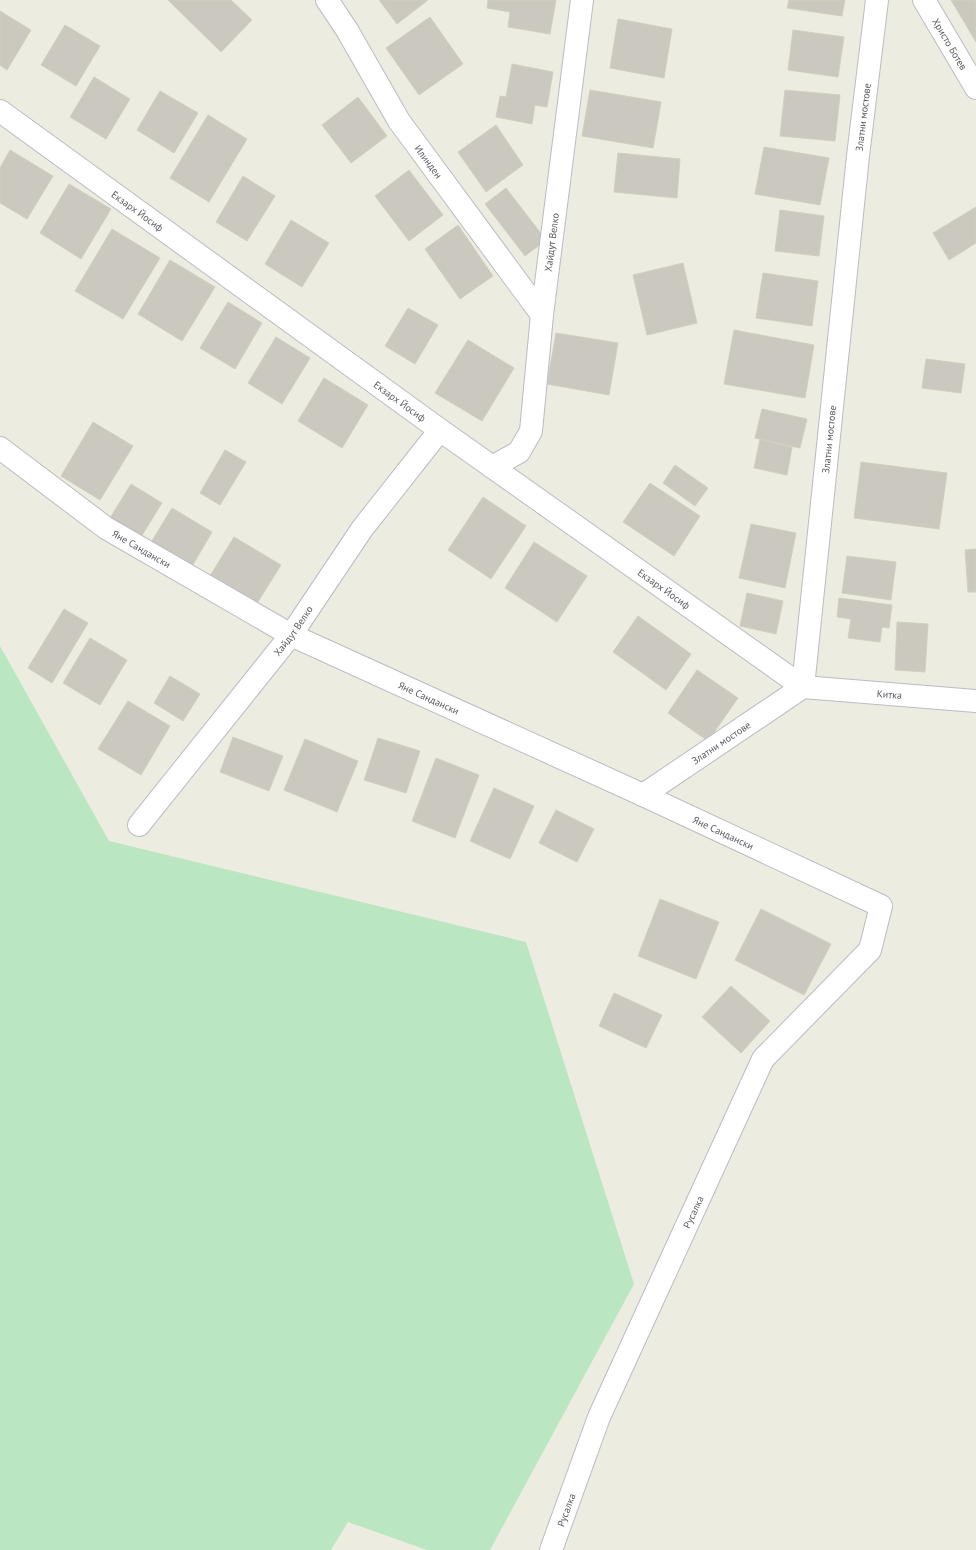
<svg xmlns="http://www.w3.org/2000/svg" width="976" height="1550" font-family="'PT Sans',sans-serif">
<rect width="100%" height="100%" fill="#edece0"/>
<!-- green -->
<path fill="#bae7c1" d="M 0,646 L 109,841 L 526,942 L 634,1284 L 490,1550 L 427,1550 L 348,1522 L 331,1550 L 0,1550 Z"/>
<!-- building -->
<path fill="#cac8bf" stroke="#d2cfbe" d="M 168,0 L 231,0 L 252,20 L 221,52 Z
M 379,0 L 428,0 L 397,24 Z
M 488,0 L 556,0 L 550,34 L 508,27 L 510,12 L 487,8 Z
M 789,0 L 845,0 L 842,16 L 787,8 Z
M 951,0 L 976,0 L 976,42 Z
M 0,11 L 31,30 L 7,70 L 0,65 Z
M 430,17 L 463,64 L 419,95 L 386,48 Z
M 618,19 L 672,29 L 664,78 L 610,68 Z
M 65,25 L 100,46 L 76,86 L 41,65 Z
M 793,30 L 844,37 L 838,77 L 788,70 Z
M 512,64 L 553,72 L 547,107 L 535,105 L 532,124 L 496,117 L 500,96 L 506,97 Z
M 94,77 L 130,99 L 106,139 L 70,117 Z
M 590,90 L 661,102 L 653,148 L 582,136 Z
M 785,90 L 840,95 L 835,141 L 780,136 Z
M 160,91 L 198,113 L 174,153 L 137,130 Z
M 358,97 L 387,136 L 351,163 L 322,125 Z
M 208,115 L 247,139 L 209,202 L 170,178 Z
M 496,125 L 523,165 L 486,192 L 458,152 Z
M 764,147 L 829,158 L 820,205 L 755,194 Z
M 10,150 L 53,176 L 27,219 L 0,203 L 0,168 Z
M 618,153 L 680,159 L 677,198 L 614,192 Z
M 409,170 L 443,215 L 409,241 L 375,196 Z
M 243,176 L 275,196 L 247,241 L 216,222 Z
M 69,184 L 111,209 L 81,259 L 40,233 Z
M 506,188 L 546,240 L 525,256 L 485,204 Z
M 976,207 L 976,243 L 949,260 L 933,233 Z
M 780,210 L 824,216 L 819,256 L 775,251 Z
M 291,220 L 329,243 L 302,287 L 265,264 Z
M 458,225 L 493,276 L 460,299 L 425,249 Z
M 112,229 L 160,258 L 123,319 L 75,291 Z
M 170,260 L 215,287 L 182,341 L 138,314 Z
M 683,263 L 697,323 L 647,335 L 633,275 Z
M 763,273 L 818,281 L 812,326 L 756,318 Z
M 228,302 L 262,323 L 235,369 L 200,348 Z
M 408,308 L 438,325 L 415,364 L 385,346 Z
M 734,330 L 814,345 L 805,398 L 724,384 Z
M 556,333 L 618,343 L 609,395 L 547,384 Z
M 276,337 L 310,358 L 282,404 L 248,383 Z
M 468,340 L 514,368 L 482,421 L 435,393 Z
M 926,359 L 965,364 L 961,393 L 922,388 Z
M 324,378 L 368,405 L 342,448 L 298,421 Z
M 762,409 L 807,419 L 800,448 L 755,438 Z
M 93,422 L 133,446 L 100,500 L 61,476 Z
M 760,439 L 792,447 L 787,475 L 754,468 Z
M 225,450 L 246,462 L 220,505 L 200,493 Z
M 861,462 L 947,473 L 939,529 L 854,518 Z
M 675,465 L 708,488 L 695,506 L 663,483 Z
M 650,483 L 700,516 L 674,556 L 623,522 Z
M 131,484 L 162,503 L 141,537 L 110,518 Z
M 483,497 L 526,526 L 491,579 L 448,550 Z
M 172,508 L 212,532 L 191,568 L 150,544 Z
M 751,524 L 796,533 L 785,588 L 739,578 Z
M 234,537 L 281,565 L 256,605 L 210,576 Z
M 534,542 L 587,576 L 557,622 L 505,588 Z
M 976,549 L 976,592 L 968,592 L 965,550 Z
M 847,556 L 896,562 L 891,600 L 842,593 Z
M 747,593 L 783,601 L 776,634 L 740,626 Z
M 839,598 L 892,605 L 889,628 L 882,627 L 880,642 L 848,638 L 851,619 L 837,617 Z
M 64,609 L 88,623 L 52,683 L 28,668 Z
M 638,616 L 691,654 L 666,690 L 613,652 Z
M 897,622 L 928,624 L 925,672 L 895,670 Z
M 90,638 L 127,660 L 100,705 L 63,683 Z
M 697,670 L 738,698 L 708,741 L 668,713 Z
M 170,676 L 200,694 L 183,721 L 154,703 Z
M 128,701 L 170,726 L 141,775 L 98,749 Z
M 233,737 L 283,756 L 269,791 L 220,772 Z
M 378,738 L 420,751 L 406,793 L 364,780 Z
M 305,739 L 358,761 L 337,812 L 284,790 Z
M 436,758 L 479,775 L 455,838 L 412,821 Z
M 494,788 L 534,806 L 510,859 L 470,841 Z
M 556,810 L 594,829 L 577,862 L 539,843 Z
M 660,899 L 719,922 L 696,979 L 638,956 Z
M 761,909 L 831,944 L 804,995 L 735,960 Z
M 731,986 L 770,1021 L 741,1053 L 702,1017 Z
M 614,993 L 662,1015 L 646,1048 L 599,1026 Z"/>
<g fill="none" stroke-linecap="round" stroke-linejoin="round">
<defs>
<g id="street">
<path id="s1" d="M 327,0 L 347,30 L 399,121 L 542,315"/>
<path id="s2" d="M 924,0 L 976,88"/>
<path id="s3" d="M 0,111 L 440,430 L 803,687 L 976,701"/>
<path id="s4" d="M 0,448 L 106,528 L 291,635 L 643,795 L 881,906 L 870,950 L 763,1059 L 599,1417 L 551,1550"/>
<path id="s5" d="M 492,467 L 519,452 L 531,431 L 542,315 L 582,0"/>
<path id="s6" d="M 643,795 L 803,687 L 858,156 L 877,0"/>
<path id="s7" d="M 139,825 L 291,635 L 362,529 L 440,430"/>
</g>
</defs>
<!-- street casing -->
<use href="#street" stroke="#bbbcc3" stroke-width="24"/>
<!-- street -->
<use href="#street" stroke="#fff" stroke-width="22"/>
</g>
<g text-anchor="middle" stroke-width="3" stroke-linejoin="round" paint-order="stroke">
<!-- street labels -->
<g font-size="10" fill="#595b62" stroke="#fff">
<text dy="4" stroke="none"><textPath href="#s2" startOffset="51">Христо Ботев</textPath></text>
<text dy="4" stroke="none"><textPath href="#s6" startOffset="766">Златни мостове</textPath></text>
<text dy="4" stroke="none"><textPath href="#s1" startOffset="191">Илинден</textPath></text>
<text dy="4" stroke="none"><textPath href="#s3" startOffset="170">Екзарх Йосиф</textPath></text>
<text dy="4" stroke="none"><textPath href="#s5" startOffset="245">Хайдут Велко</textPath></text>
<text dy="4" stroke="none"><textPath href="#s3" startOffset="494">Екзарх Йосиф</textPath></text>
<text dy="4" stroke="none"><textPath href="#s6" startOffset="442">Златни мостове</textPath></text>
<text dy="4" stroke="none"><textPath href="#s4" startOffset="174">Яне Сандански</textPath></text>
<text dy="4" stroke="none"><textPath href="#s3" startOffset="818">Екзарх Йосиф</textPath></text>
<text dy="4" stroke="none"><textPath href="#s7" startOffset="248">Хайдут Велко</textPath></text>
<text dy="4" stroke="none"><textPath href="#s3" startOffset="1075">Китка</textPath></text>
<text dy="4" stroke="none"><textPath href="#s4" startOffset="498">Яне Сандански</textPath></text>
<text dy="4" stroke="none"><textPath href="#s6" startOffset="94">Златни мостове</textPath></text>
<text dy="4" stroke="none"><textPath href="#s4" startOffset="822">Яне Сандански</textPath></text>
<text transform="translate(693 1212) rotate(-65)" y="4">Русалка</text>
<text transform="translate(566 1510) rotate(-70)" y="4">Русалка</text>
</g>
</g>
</svg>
